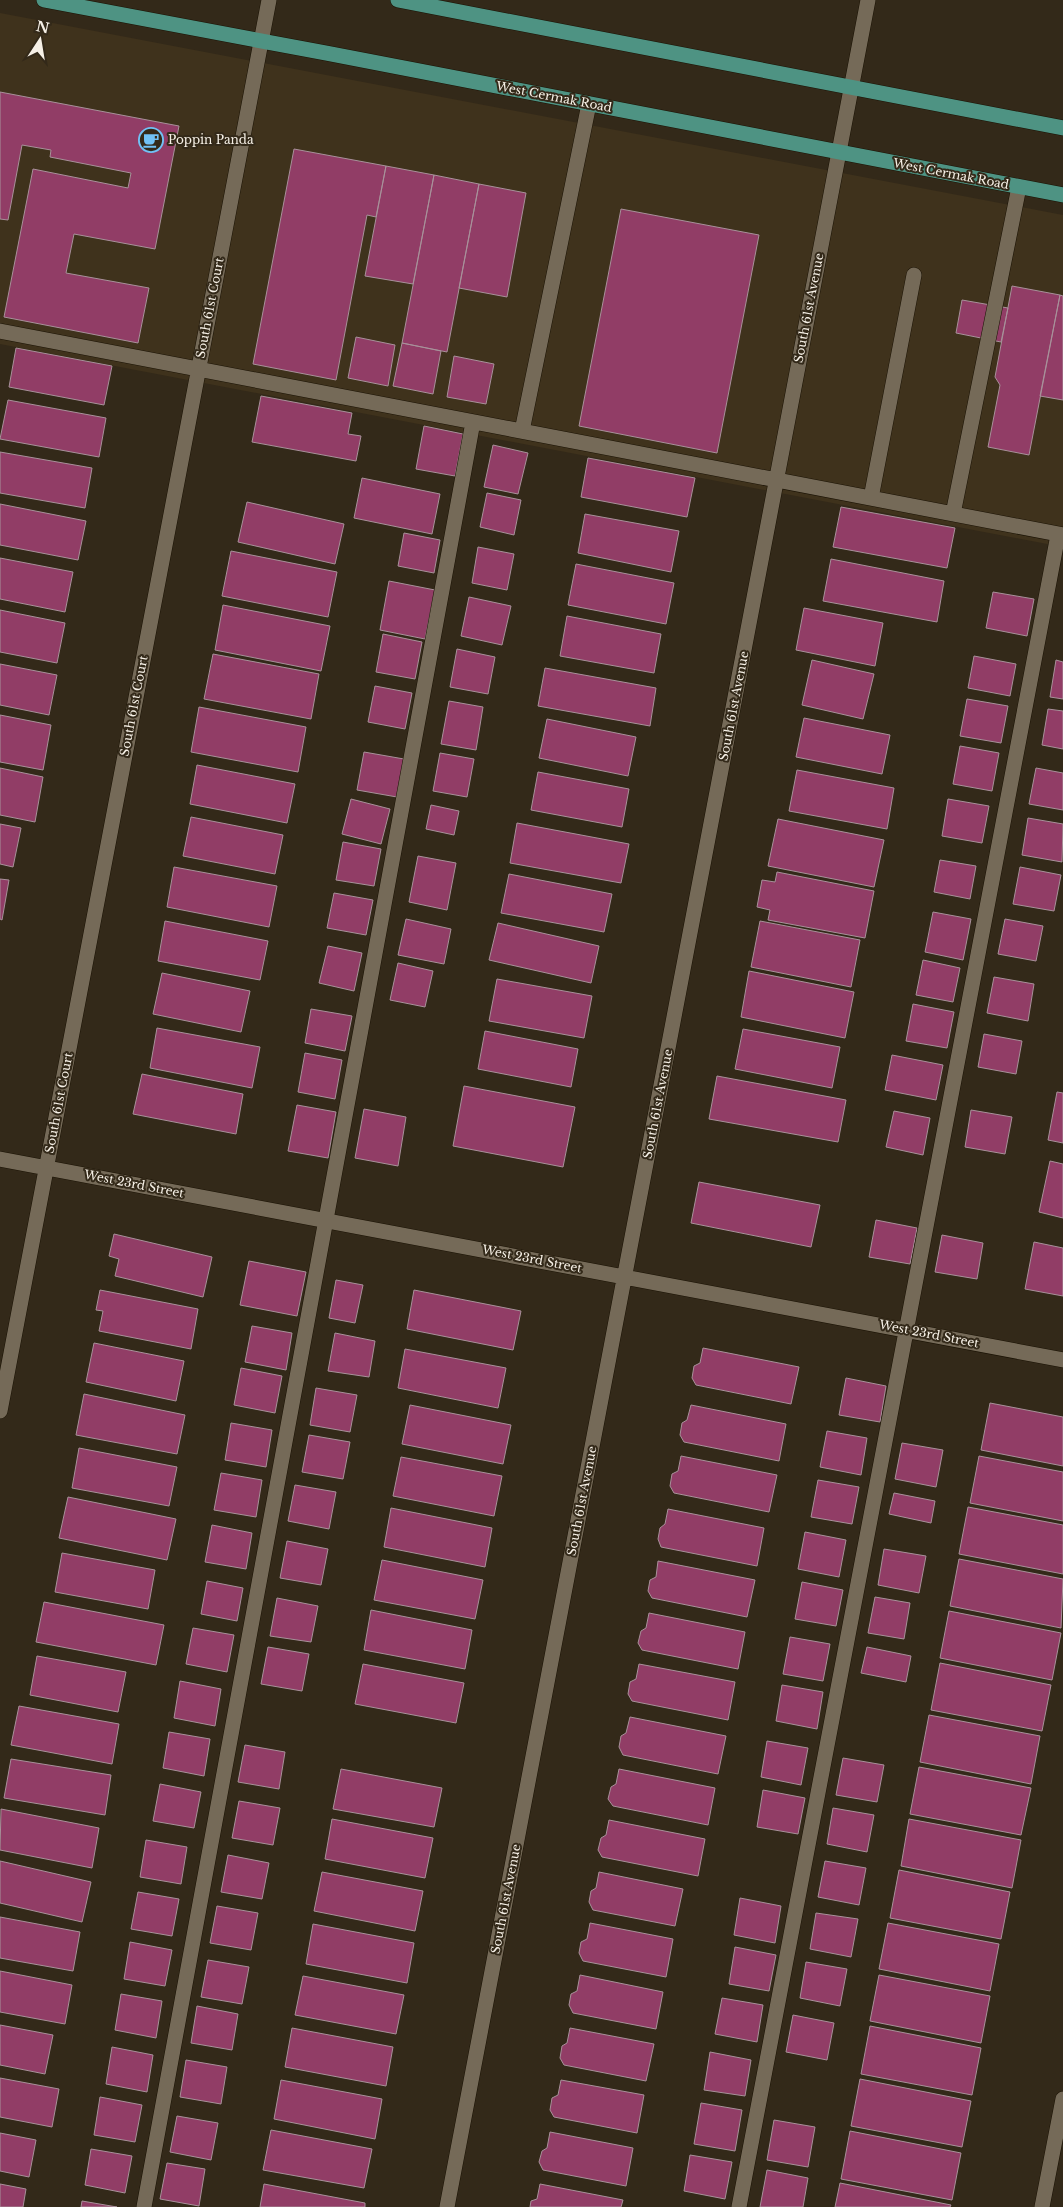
<svg xmlns="http://www.w3.org/2000/svg" width="1063" height="2207" font-family="'Libre Baskerville',serif">
<rect width="100%" height="100%" fill="#332919"/>
<!-- built -->
<path fill="#3f321c" d="M 0,13 L 1063,215 L 1063,547 L 0,344 Z"/>
<!-- building -->
<path fill="#913d66" stroke="#a8919a" d="M 0,92 L 179,126 L 155,249 L 74,234 L 66,273 L 149,288 L 138,343 L 4,317 L 33,169 L 128,188 L 131,173 L 50,157 L 51,150 L 22,145 L 8,220 L 0,219 Z
M 294,149 L 386,166 L 376,217 L 367,215 L 336,380 L 253,364 Z
M 386,166 L 434,175 L 413,284 L 365,276 Z
M 434,175 L 479,184 L 447,352 L 402,343 Z
M 479,184 L 526,193 L 507,297 L 459,288 Z
M 621,209 L 759,235 L 717,453 L 579,426 Z
M 1012,286 L 1060,295 L 1029,455 L 988,447 L 1000,385 L 995,377 Z
M 1060,295 L 1063,296 L 1063,400 L 1040,396 Z
M 962,300 L 1008,308 L 1001,342 L 956,333 Z
M 356,337 L 395,345 L 388,386 L 348,378 Z
M 402,343 L 441,351 L 433,394 L 393,386 Z
M 16,348 L 112,366 L 104,405 L 9,387 Z
M 454,356 L 494,364 L 486,404 L 447,397 Z
M 261,396 L 352,413 L 348,434 L 361,436 L 356,461 L 252,442 Z
M 8,400 L 106,418 L 99,457 L 0,439 Z
M 424,426 L 463,434 L 455,476 L 416,469 Z
M 493,445 L 528,453 L 518,494 L 484,487 Z
M 0,452 L 92,468 L 85,508 L 0,493 Z
M 588,458 L 695,478 L 687,517 L 581,497 Z
M 362,478 L 440,494 L 432,534 L 354,518 Z
M 487,493 L 521,500 L 514,535 L 480,527 Z
M 247,502 L 344,524 L 335,564 L 238,542 Z
M 0,504 L 86,521 L 78,560 L 0,545 Z
M 841,507 L 955,528 L 947,568 L 833,547 Z
M 585,514 L 679,531 L 671,572 L 578,553 Z
M 404,533 L 440,540 L 434,573 L 398,566 Z
M 478,547 L 514,554 L 507,590 L 472,583 Z
M 231,551 L 337,572 L 328,617 L 222,596 Z
M 0,558 L 73,572 L 65,612 L 0,599 Z
M 831,559 L 944,581 L 937,622 L 823,601 Z
M 576,564 L 674,583 L 666,624 L 568,605 Z
M 389,581 L 435,590 L 425,639 L 380,630 Z
M 993,592 L 1034,599 L 1027,636 L 986,628 Z
M 469,597 L 511,606 L 502,645 L 461,636 Z
M 223,605 L 330,626 L 321,671 L 215,650 Z
M 804,608 L 883,623 L 875,666 L 796,650 Z
M 0,610 L 65,623 L 57,663 L 0,652 Z
M 567,616 L 661,634 L 654,673 L 560,656 Z
M 383,634 L 422,642 L 415,679 L 376,672 Z
M 457,649 L 495,657 L 488,694 L 450,687 Z
M 213,654 L 319,674 L 311,719 L 204,699 Z
M 974,656 L 1016,664 L 1010,696 L 968,688 Z
M 812,660 L 874,674 L 863,719 L 802,705 Z
M 1056,660 L 1063,662 L 1063,699 L 1050,697 Z
M 0,664 L 57,675 L 49,715 L 0,705 Z
M 545,668 L 656,688 L 650,726 L 538,706 Z
M 375,686 L 412,693 L 405,729 L 368,722 Z
M 967,699 L 1008,706 L 1001,743 L 960,736 Z
M 449,701 L 483,707 L 476,750 L 441,744 Z
M 199,707 L 306,727 L 298,772 L 191,752 Z
M 1048,709 L 1063,711 L 1063,749 L 1042,745 Z
M 0,715 L 51,725 L 43,770 L 0,762 Z
M 804,718 L 890,735 L 882,774 L 796,757 Z
M 547,719 L 636,737 L 628,776 L 539,758 Z
M 960,746 L 999,753 L 992,791 L 953,784 Z
M 364,752 L 404,759 L 397,797 L 357,790 Z
M 440,753 L 474,759 L 467,797 L 433,791 Z
M 197,765 L 295,784 L 287,823 L 190,804 Z
M 0,768 L 43,777 L 35,822 L 0,815 Z
M 1036,768 L 1063,773 L 1063,810 L 1029,804 Z
M 797,770 L 894,788 L 887,829 L 789,811 Z
M 538,772 L 629,789 L 622,827 L 531,810 Z
M 351,799 L 390,809 L 381,844 L 342,834 Z
M 948,799 L 989,806 L 982,843 L 942,836 Z
M 431,805 L 459,811 L 454,835 L 426,829 Z
M 191,817 L 283,835 L 275,874 L 183,856 Z
M 1028,818 L 1063,824 L 1062,862 L 1022,855 Z
M 778,819 L 884,840 L 874,887 L 768,866 Z
M 517,823 L 629,844 L 621,883 L 510,863 Z
M 0,824 L 21,828 L 13,867 L 0,864 Z
M 343,842 L 381,849 L 374,886 L 336,880 Z
M 418,856 L 456,863 L 447,910 L 409,902 Z
M 940,860 L 976,866 L 970,899 L 934,892 Z
M 174,867 L 277,886 L 269,927 L 167,907 Z
M 1020,867 L 1061,875 L 1054,911 L 1013,904 Z
M 777,872 L 874,891 L 865,938 L 768,920 L 770,910 L 757,907 L 762,880 L 775,882 Z
M 509,874 L 612,894 L 604,932 L 501,913 Z
M 0,879 L 9,880 L 2,920 L 0,919 Z
M 334,893 L 373,900 L 366,935 L 327,928 Z
M 933,912 L 971,919 L 963,960 L 925,952 Z
M 406,919 L 451,929 L 444,964 L 398,955 Z
M 1005,919 L 1043,926 L 1036,961 L 998,954 Z
M 165,921 L 268,941 L 260,980 L 158,961 Z
M 760,921 L 860,940 L 851,987 L 751,967 Z
M 498,923 L 599,946 L 591,983 L 489,960 Z
M 328,946 L 362,953 L 354,991 L 319,983 Z
M 923,960 L 960,968 L 953,1002 L 916,995 Z
M 398,963 L 433,971 L 425,1007 L 390,1000 Z
M 749,971 L 854,992 L 845,1038 L 741,1017 Z
M 162,973 L 250,991 L 241,1032 L 153,1014 Z
M 994,977 L 1034,984 L 1028,1021 L 987,1013 Z
M 497,979 L 592,996 L 584,1038 L 489,1021 Z
M 913,1004 L 954,1012 L 947,1048 L 906,1041 Z
M 311,1009 L 352,1016 L 345,1051 L 305,1043 Z
M 157,1028 L 260,1047 L 252,1088 L 150,1068 Z
M 743,1029 L 840,1047 L 832,1088 L 735,1069 Z
M 485,1031 L 578,1049 L 571,1087 L 478,1069 Z
M 984,1034 L 1022,1041 L 1016,1074 L 978,1067 Z
M 305,1053 L 342,1060 L 335,1099 L 298,1092 Z
M 892,1055 L 943,1065 L 936,1100 L 885,1090 Z
M 142,1074 L 243,1094 L 236,1134 L 133,1114 Z
M 717,1076 L 846,1100 L 838,1142 L 709,1119 Z
M 464,1086 L 575,1107 L 563,1167 L 453,1146 Z
M 1057,1092 L 1063,1093 L 1063,1143 L 1048,1140 Z
M 297,1105 L 336,1112 L 328,1158 L 288,1151 Z
M 364,1109 L 406,1117 L 398,1166 L 355,1158 Z
M 971,1110 L 1012,1117 L 1005,1154 L 965,1147 Z
M 894,1111 L 930,1118 L 923,1155 L 886,1147 Z
M 1050,1161 L 1063,1164 L 1063,1218 L 1039,1212 Z
M 699,1182 L 820,1205 L 811,1247 L 691,1223 Z
M 876,1220 L 917,1228 L 910,1264 L 869,1257 Z
M 114,1234 L 212,1257 L 203,1297 L 115,1276 L 119,1259 L 109,1256 Z
M 942,1235 L 983,1243 L 977,1279 L 935,1272 Z
M 1034,1242 L 1063,1248 L 1063,1296 L 1025,1289 Z
M 249,1261 L 306,1272 L 297,1316 L 240,1305 Z
M 336,1280 L 363,1285 L 355,1323 L 329,1318 Z
M 100,1290 L 198,1309 L 191,1349 L 99,1331 L 103,1311 L 96,1310 Z
M 414,1290 L 521,1311 L 513,1350 L 407,1329 Z
M 252,1326 L 292,1333 L 286,1370 L 245,1362 Z
M 335,1333 L 375,1341 L 369,1377 L 328,1371 Z
M 94,1343 L 184,1361 L 176,1401 L 86,1382 Z
M 703,1348 L 799,1367 L 791,1404 L 696,1385 L 692,1378 L 694,1366 L 700,1363 Z
M 405,1349 L 506,1368 L 498,1408 L 398,1388 Z
M 241,1368 L 282,1376 L 275,1413 L 234,1405 Z
M 846,1378 L 886,1386 L 880,1422 L 839,1415 Z
M 316,1388 L 357,1395 L 350,1432 L 310,1425 Z
M 84,1394 L 185,1415 L 177,1454 L 76,1435 Z
M 990,1403 L 1063,1417 L 1063,1466 L 981,1450 Z
M 410,1405 L 511,1425 L 503,1464 L 402,1444 Z
M 691,1405 L 786,1424 L 779,1461 L 684,1442 L 680,1435 L 682,1423 L 687,1420 Z
M 231,1423 L 272,1430 L 266,1467 L 225,1460 Z
M 827,1431 L 867,1438 L 861,1475 L 820,1467 Z
M 309,1435 L 350,1442 L 343,1479 L 302,1472 Z
M 902,1443 L 943,1450 L 936,1487 L 895,1479 Z
M 79,1448 L 177,1467 L 169,1506 L 72,1488 Z
M 681,1456 L 777,1475 L 769,1512 L 674,1493 L 670,1486 L 672,1474 L 678,1471 Z
M 979,1456 L 1063,1472 L 1063,1521 L 970,1503 Z
M 401,1457 L 502,1476 L 494,1516 L 393,1496 Z
M 221,1473 L 262,1480 L 256,1517 L 214,1510 Z
M 818,1480 L 859,1487 L 852,1524 L 811,1517 Z
M 295,1485 L 336,1492 L 329,1529 L 288,1521 Z
M 894,1493 L 935,1501 L 931,1523 L 889,1514 Z
M 68,1497 L 176,1519 L 167,1560 L 59,1538 Z
M 968,1507 L 1063,1525 L 1063,1574 L 959,1554 Z
M 391,1508 L 492,1528 L 485,1567 L 384,1547 Z
M 668,1509 L 764,1528 L 757,1566 L 661,1547 L 658,1539 L 660,1528 L 665,1524 Z
M 212,1525 L 252,1533 L 246,1569 L 205,1562 Z
M 805,1532 L 846,1540 L 839,1577 L 798,1569 Z
M 287,1541 L 328,1549 L 321,1585 L 280,1578 Z
M 884,1549 L 926,1556 L 919,1593 L 878,1585 Z
M 62,1553 L 155,1570 L 148,1609 L 55,1592 Z
M 959,1559 L 1063,1579 L 1061,1628 L 950,1606 Z
M 382,1560 L 483,1580 L 475,1619 L 374,1600 Z
M 658,1561 L 755,1580 L 747,1617 L 652,1598 L 648,1591 L 650,1580 L 656,1577 Z
M 207,1581 L 243,1588 L 237,1621 L 201,1614 Z
M 802,1582 L 843,1590 L 836,1626 L 795,1619 Z
M 875,1597 L 910,1603 L 904,1639 L 868,1633 Z
M 277,1598 L 318,1606 L 311,1642 L 270,1636 Z
M 44,1602 L 164,1625 L 156,1665 L 36,1642 Z
M 371,1610 L 472,1630 L 465,1669 L 364,1650 Z
M 949,1611 L 1061,1633 L 1052,1680 L 940,1658 Z
M 649,1613 L 745,1632 L 738,1669 L 642,1650 L 638,1643 L 641,1631 L 646,1628 Z
M 193,1628 L 234,1635 L 227,1672 L 186,1664 Z
M 790,1637 L 830,1644 L 823,1681 L 783,1674 Z
M 268,1647 L 309,1654 L 302,1691 L 261,1684 Z
M 867,1647 L 911,1656 L 906,1682 L 861,1673 Z
M 37,1656 L 126,1672 L 118,1712 L 30,1695 Z
M 940,1663 L 1051,1685 L 1042,1731 L 931,1710 Z
M 363,1664 L 464,1683 L 456,1723 L 355,1704 Z
M 639,1664 L 735,1682 L 728,1720 L 632,1701 L 628,1694 L 630,1682 L 636,1679 Z
M 180,1681 L 221,1689 L 215,1726 L 174,1718 Z
M 782,1685 L 823,1692 L 817,1729 L 776,1721 Z
M 19,1706 L 119,1724 L 112,1764 L 11,1745 Z
M 929,1715 L 1040,1736 L 1031,1784 L 920,1762 Z
M 630,1717 L 726,1736 L 718,1774 L 623,1755 L 619,1747 L 621,1736 L 626,1733 Z
M 169,1732 L 210,1739 L 204,1776 L 163,1768 Z
M 767,1741 L 808,1748 L 801,1785 L 761,1777 Z
M 245,1745 L 285,1752 L 279,1789 L 238,1782 Z
M 843,1758 L 884,1765 L 877,1802 L 836,1795 Z
M 11,1759 L 111,1775 L 105,1815 L 4,1798 Z
M 919,1767 L 1031,1788 L 1021,1835 L 910,1814 Z
M 341,1769 L 442,1788 L 434,1827 L 333,1809 Z
M 619,1769 L 715,1788 L 708,1825 L 613,1806 L 608,1799 L 611,1787 L 616,1784 Z
M 160,1784 L 201,1792 L 194,1828 L 153,1821 Z
M 763,1790 L 805,1798 L 798,1834 L 757,1827 Z
M 239,1801 L 280,1808 L 273,1845 L 232,1838 Z
M 833,1808 L 874,1815 L 867,1852 L 827,1844 Z
M 1,1809 L 99,1828 L 92,1868 L 0,1850 Z
M 332,1819 L 433,1838 L 425,1878 L 325,1859 Z
M 909,1819 L 1021,1840 L 1012,1888 L 901,1866 Z
M 609,1820 L 705,1839 L 698,1876 L 602,1857 L 598,1850 L 601,1838 L 606,1835 Z
M 146,1840 L 187,1847 L 181,1884 L 140,1877 Z
M 228,1855 L 269,1863 L 262,1899 L 221,1892 Z
M 0,1861 L 91,1882 L 82,1922 L 0,1903 Z
M 825,1861 L 866,1868 L 859,1905 L 818,1897 Z
M 899,1870 L 1010,1892 L 1001,1939 L 890,1918 Z
M 322,1872 L 423,1891 L 415,1931 L 314,1911 Z
M 599,1872 L 683,1889 L 675,1926 L 593,1910 L 589,1902 L 591,1891 L 596,1888 Z
M 138,1892 L 179,1899 L 172,1936 L 131,1929 Z
M 740,1898 L 781,1906 L 775,1943 L 734,1935 Z
M 217,1906 L 258,1913 L 251,1950 L 210,1943 Z
M 816,1913 L 858,1919 L 851,1957 L 810,1949 Z
M 0,1917 L 80,1932 L 73,1971 L 0,1958 Z
M 590,1923 L 673,1939 L 666,1977 L 583,1961 L 579,1953 L 581,1942 L 587,1939 Z
M 888,1923 L 999,1944 L 990,1991 L 879,1969 Z
M 313,1924 L 414,1943 L 407,1983 L 306,1964 Z
M 130,1942 L 172,1950 L 165,1986 L 124,1979 Z
M 735,1947 L 776,1955 L 769,1991 L 729,1984 Z
M 208,1960 L 249,1967 L 242,2004 L 201,1997 Z
M 806,1962 L 847,1969 L 840,2006 L 800,1998 Z
M 0,1971 L 72,1985 L 65,2024 L 0,2012 Z
M 580,1975 L 663,1992 L 656,2029 L 573,2013 L 569,2005 L 571,1994 L 577,1991 Z
M 879,1975 L 990,1996 L 981,2043 L 870,2021 Z
M 303,1976 L 404,1995 L 396,2034 L 295,2015 Z
M 121,1994 L 162,2001 L 156,2038 L 115,2030 Z
M 722,1998 L 763,2005 L 757,2042 L 715,2034 Z
M 197,2006 L 238,2014 L 232,2050 L 191,2043 Z
M 793,2015 L 834,2023 L 827,2060 L 786,2052 Z
M 0,2025 L 53,2035 L 45,2074 L 0,2065 Z
M 870,2026 L 981,2048 L 972,2095 L 861,2074 Z
M 292,2028 L 393,2047 L 386,2086 L 285,2067 Z
M 570,2028 L 654,2044 L 646,2081 L 564,2065 L 560,2058 L 562,2046 L 567,2043 Z
M 112,2047 L 153,2055 L 147,2092 L 106,2084 Z
M 710,2052 L 751,2060 L 745,2096 L 704,2090 Z
M 186,2060 L 227,2067 L 221,2104 L 180,2097 Z
M 0,2078 L 59,2089 L 52,2127 L 0,2117 Z
M 860,2079 L 971,2101 L 962,2147 L 851,2126 Z
M 281,2080 L 382,2099 L 375,2139 L 274,2119 Z
M 561,2080 L 644,2095 L 637,2133 L 554,2117 L 550,2110 L 552,2098 L 558,2095 Z
M 100,2097 L 142,2105 L 135,2142 L 94,2135 Z
M 701,2103 L 742,2110 L 735,2151 L 694,2144 Z
M 177,2116 L 218,2123 L 211,2160 L 170,2152 Z
M 774,2120 L 815,2127 L 808,2167 L 767,2160 Z
M 271,2130 L 372,2149 L 364,2188 L 263,2170 Z
M 850,2131 L 961,2153 L 952,2200 L 841,2179 Z
M 550,2132 L 633,2148 L 626,2186 L 543,2170 L 539,2162 L 542,2151 L 547,2148 Z
M 0,2133 L 36,2140 L 29,2177 L 0,2171 Z
M 91,2149 L 132,2156 L 125,2193 L 85,2185 Z
M 690,2155 L 732,2162 L 725,2199 L 684,2191 Z
M 167,2163 L 205,2169 L 199,2206 L 160,2199 Z
M 767,2170 L 808,2178 L 803,2207 L 760,2207 Z
M 840,2183 L 951,2205 L 950,2207 L 835,2207 Z
M 0,2184 L 26,2189 L 23,2207 L 0,2207 Z
M 264,2184 L 365,2203 L 365,2207 L 260,2207 Z
M 540,2184 L 623,2200 L 621,2207 L 530,2207 L 531,2201 L 537,2199 Z
M 82,2201 L 117,2207 L 81,2207 Z"/>
<g fill="none" stroke-linecap="round" stroke-linejoin="round">
<defs>
<path id="minor" d="M 0,331 L 1063,535
M 522,431 L 589,104
M 871,498 L 914,275
M 953,514 L 1019,187
M 0,1159 L 1063,1360
M 0,1411 L 269,0
M 144,2207 L 473,422
M 447,2207 L 868,0
M 739,2207 L 1058,535
M 1042,2207 L 1063,2099"/>
<path id="major" d="M 44,0 C 384,63 723,130 1063,195
M 398,0 L 1063,128"/>
</defs>
<!-- minor casing -->
<use href="#minor" stroke="#1a1204" stroke-width="16"/>
<!-- major casing -->
<use href="#major" stroke="#1a1204" stroke-width="16"/>
<!-- minor -->
<use href="#minor" stroke="#756a58" stroke-width="15"/>
<!-- major -->
<use href="#major" stroke="#4e9383" stroke-width="15"/>
</g>
<!-- icons -->
<defs>
<symbol id="cafe-ring" viewBox="-11 -11 22 22"><circle r="9.5" fill="#332919" stroke="#71c1f5" stroke-width="1.5"/><path d="M-5.5-4.5H6V0H3Q3 3.5 0 3.5H-2.5Q-5.5 3.5-5.5 0ZM3-3.2v2h1.7v-2ZM-6 4.5H4V6H-6Z" fill="#71c1f5"/></symbol>
</defs>
<g fill-rule="evenodd">
<use href="#cafe-ring" x="137" y="126" width="28" height="28"/>
</g>
<g text-anchor="middle" stroke-width="4" stroke-linejoin="round" paint-order="stroke">
<!-- street labels -->
<g font-size="12" fill="#f6f0e6" stroke="#332919">
<text transform="translate(554 97) rotate(11)" y="4">West Cermak Road</text>
<text transform="translate(951 174) rotate(11)" y="4">West Cermak Road</text>
<text transform="translate(210 308) rotate(-79)" y="4">South 61st Court</text>
<text transform="translate(809 308) rotate(-79)" y="4">South 61st Avenue</text>
<text transform="translate(134 706) rotate(-79)" y="4">South 61st Court</text>
<text transform="translate(734 706) rotate(-79)" y="4">South 61st Avenue</text>
<text transform="translate(59 1103) rotate(-79)" y="4">South 61st Court</text>
<text transform="translate(658 1104) rotate(-79)" y="4">South 61st Avenue</text>
<text transform="translate(134 1184) rotate(11)" y="4">West 23rd Street</text>
<text transform="translate(532 1259) rotate(11)" y="4">West 23rd Street</text>
<text transform="translate(929 1334) rotate(11)" y="4">West 23rd Street</text>
<text transform="translate(582 1501) rotate(-79)" y="4">South 61st Avenue</text>
<text transform="translate(506 1899) rotate(-79)" y="4">South 61st Avenue</text>
</g>
<!-- poi labels -->
<g font-size="12" fill="#f6f0e6" stroke="#332919" text-anchor="start">
<text x="168" y="144">Poppin Panda</text>
</g>
</g>
<!-- north arrow -->
<g transform="translate(40 40) rotate(12)" stroke="#332919" stroke-width="4" paint-order="stroke">
<path d="M0-4L9 19L0 12L-9 19Z" fill="#f6f0e6"/>
<text y="-8" font-size="14" font-weight="bold" text-anchor="middle" fill="#f6f0e6">N</text>
</g>
</svg>
